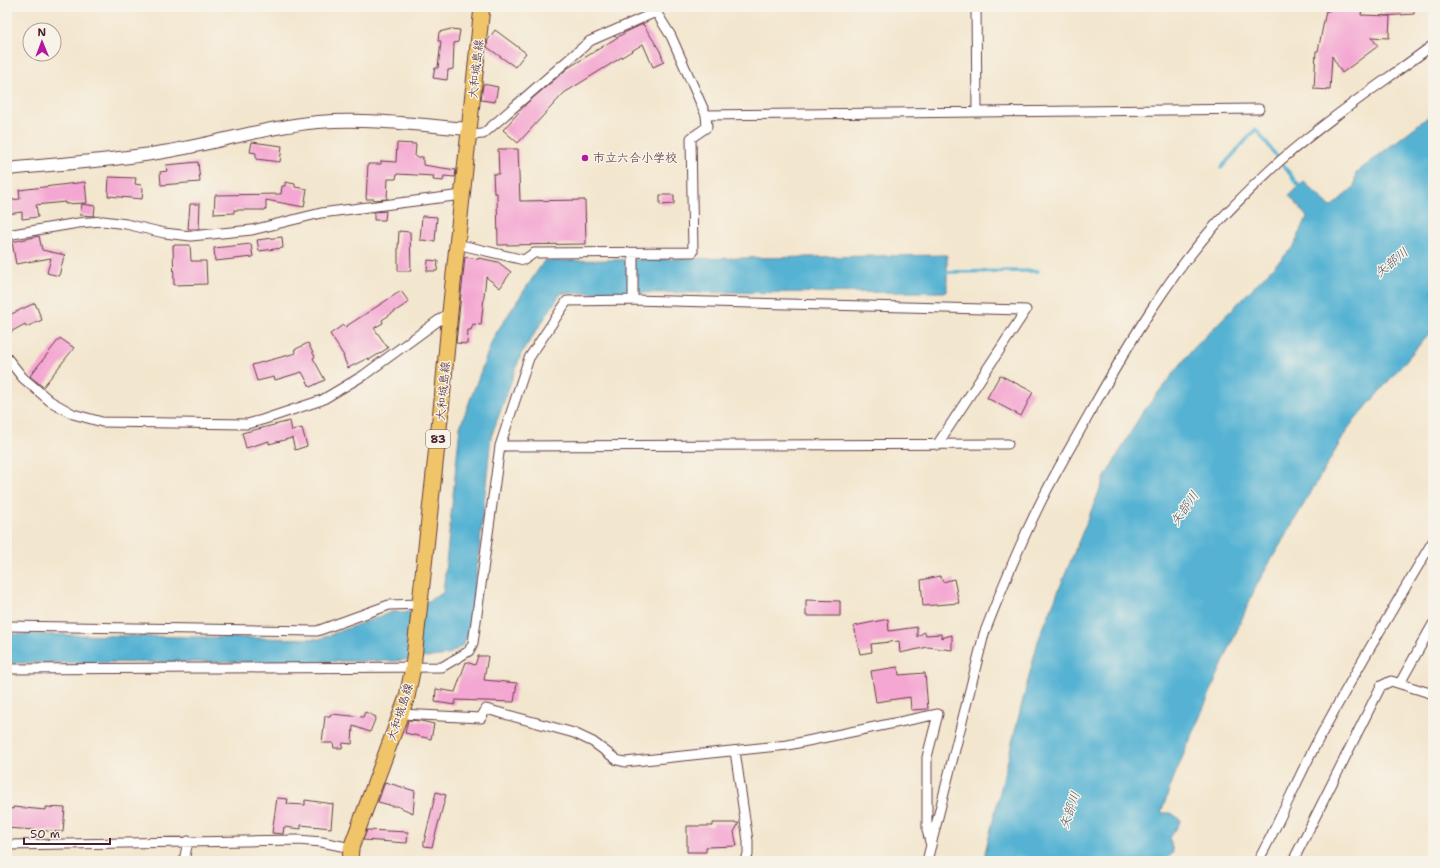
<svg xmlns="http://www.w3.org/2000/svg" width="1440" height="868" font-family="'Shantell Sans','Klee One',sans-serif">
<rect width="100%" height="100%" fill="#f7f3e8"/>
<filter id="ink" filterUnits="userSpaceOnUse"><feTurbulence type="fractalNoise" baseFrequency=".025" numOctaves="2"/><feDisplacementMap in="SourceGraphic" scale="8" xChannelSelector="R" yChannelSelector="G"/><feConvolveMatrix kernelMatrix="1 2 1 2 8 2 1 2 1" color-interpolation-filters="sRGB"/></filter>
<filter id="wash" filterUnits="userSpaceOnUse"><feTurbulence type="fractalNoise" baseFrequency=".012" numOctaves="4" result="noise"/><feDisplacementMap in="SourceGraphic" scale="16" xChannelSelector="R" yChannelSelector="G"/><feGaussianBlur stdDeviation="0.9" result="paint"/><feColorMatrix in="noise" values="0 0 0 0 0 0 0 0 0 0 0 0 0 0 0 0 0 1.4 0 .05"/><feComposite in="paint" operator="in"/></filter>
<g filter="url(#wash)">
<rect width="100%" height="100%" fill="#f3e6ce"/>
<!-- water -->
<path fill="#54b2d3" stroke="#4f687f" d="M 1433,113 L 1433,329 L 1349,427 L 1256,586 L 1174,777 L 1161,813 L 1171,813 L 1181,820 L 1170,838 L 1173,853 L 1164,861 L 1148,861 L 1142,859 L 1140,861 L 985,861 L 985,853 L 1014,735 L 1038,641 L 1105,477 L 1142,413 L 1193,349 L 1294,246 L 1307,217 L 1289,195 L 1304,182 L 1331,207 L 1354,187 L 1356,173 Z
M 947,255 L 947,292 L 561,293 L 521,354 L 491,437 L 471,627 L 463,645 L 448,655 L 396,661 L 7,663 L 7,634 L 319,639 L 392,612 L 407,612 L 443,593 L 460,427 L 494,336 L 544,261 Z"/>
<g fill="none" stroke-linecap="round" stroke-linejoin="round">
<!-- stream -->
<path stroke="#54b2d3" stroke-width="3.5" d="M 1221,168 L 1256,129 L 1302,190
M 943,272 L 1038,271"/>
</g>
<g id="blocks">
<!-- building -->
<path fill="#f4a7d2" d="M 1331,7 L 1362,7 L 1361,15 L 1390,16 L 1389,38 L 1371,37 L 1378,46 L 1342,73 L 1332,56 L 1330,90 L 1314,89 L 1316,51 L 1318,51 L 1326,11 L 1329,11 Z
M 1383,7 L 1414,7 L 1414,14 L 1384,16 Z
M 643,24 L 660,51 L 664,62 L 653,67 L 643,44 L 564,93 L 518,143 L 503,130 L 527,103 L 568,68 L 626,32 Z
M 451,29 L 460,30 L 458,42 L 454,43 L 453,69 L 448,70 L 447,80 L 433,78 L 435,68 L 438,68 L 441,41 L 438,41 L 439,32 Z
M 495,30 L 526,53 L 515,67 L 487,47 L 488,40 Z
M 483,84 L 498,87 L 495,102 L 481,100 Z
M 252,142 L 282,146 L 280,162 L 256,159 L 256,153 L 250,152 Z
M 397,143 L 416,144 L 415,157 L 423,157 L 423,165 L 456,170 L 455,177 L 444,176 L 443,181 L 433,180 L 434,176 L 397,174 L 396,179 L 388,179 L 387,199 L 374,200 L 374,199 L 366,199 L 368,164 L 381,164 L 381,161 L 396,162 Z
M 498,149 L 518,149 L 520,201 L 585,200 L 586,244 L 498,245 L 497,193 L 494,193 L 493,174 L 499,174 Z
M 198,162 L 200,182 L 161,185 L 160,172 L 167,171 L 166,165 Z
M 109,177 L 136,178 L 135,184 L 141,185 L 143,189 L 142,199 L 108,196 Z
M 85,182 L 87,203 L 65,204 L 65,202 L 36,205 L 38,217 L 22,219 L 22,212 L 7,214 L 7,200 L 20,199 L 19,190 Z
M 285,182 L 295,184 L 295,187 L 307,189 L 304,207 L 266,200 L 266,210 L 234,210 L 234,213 L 214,214 L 215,195 L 281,194 L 282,186 L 285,186 Z
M 660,195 L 674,195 L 674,204 L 660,205 Z
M 82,204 L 95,206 L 94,216 L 80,215 Z
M 190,204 L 200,204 L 199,229 L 188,229 Z
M 386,211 L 385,220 L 374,220 L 374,212 Z
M 422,216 L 437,217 L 435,241 L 420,240 Z
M 399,231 L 410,232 L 411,271 L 398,271 L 398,248 Z
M 39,236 L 42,250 L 65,255 L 64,256 L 59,276 L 47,273 L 51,258 L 16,264 L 12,242 Z
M 282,237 L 283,248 L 259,251 L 257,240 Z
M 251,244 L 253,257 L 215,261 L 214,248 Z
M 173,245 L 190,245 L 191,261 L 206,261 L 207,284 L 174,285 Z
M 465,257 L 479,259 L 479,258 L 498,262 L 511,272 L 500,288 L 486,277 L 481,325 L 473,324 L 471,330 L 468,330 L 467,344 L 456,343 Z
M 428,260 L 438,261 L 437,271 L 427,271 Z
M 401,291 L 409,302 L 382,320 L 383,323 L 374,328 L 388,348 L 369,360 L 368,358 L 348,368 L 343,356 L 344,356 L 330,334 L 343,325 L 345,327 Z
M 35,303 L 42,320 L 26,327 L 25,324 L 7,334 L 7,316 Z
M 60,338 L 74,348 L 43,387 L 30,376 Z
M 308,343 L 315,357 L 313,358 L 325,380 L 310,387 L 302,372 L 275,380 L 274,377 L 257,381 L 252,365 L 296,353 L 294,350 Z
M 1000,375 L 1033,392 L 1021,416 L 987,398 Z
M 290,421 L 292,431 L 302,428 L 307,446 L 295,450 L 292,438 L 269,444 L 269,441 L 246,448 L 242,433 Z
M 940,576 L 943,582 L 954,579 L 959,603 L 923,606 L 921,580 Z
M 806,600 L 840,601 L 840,616 L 806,616 Z
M 888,619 L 889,631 L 917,627 L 917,637 L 924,632 L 926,635 L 941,634 L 941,638 L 952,635 L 952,650 L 928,647 L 900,653 L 899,641 L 871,644 L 872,652 L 860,654 L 854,626 Z
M 478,656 L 488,656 L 484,680 L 517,683 L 514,702 L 455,700 L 455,705 L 435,702 L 436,689 L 455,692 L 466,662 L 475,665 Z
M 898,667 L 899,675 L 925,673 L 928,709 L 911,710 L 910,697 L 876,702 L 871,671 Z
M 365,712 L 376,717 L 370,732 L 353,726 L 352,744 L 343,743 L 342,748 L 334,748 L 333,743 L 322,743 L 325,716 L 330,716 L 331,714 L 363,717 Z
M 408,720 L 421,721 L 434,724 L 431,739 L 405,733 Z
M 385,782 L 415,791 L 413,813 L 397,806 L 390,806 L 390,805 L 378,802 Z
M 436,792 L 446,795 L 432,847 L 424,846 L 424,842 Z
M 277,798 L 288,799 L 287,804 L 305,805 L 305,800 L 333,804 L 331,828 L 301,825 L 301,829 L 284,827 L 283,834 L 272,833 Z
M 13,807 L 46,810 L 46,807 L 65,808 L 63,832 L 7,828 L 7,808 L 13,809 Z
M 713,823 L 739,823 L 734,832 L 737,846 L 706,847 L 706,852 L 687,852 L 687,826 L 713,826 Z
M 367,830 L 408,832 L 407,843 L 363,840 Z"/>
</g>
</g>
<g filter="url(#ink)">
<use href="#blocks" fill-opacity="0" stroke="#633d43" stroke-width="1"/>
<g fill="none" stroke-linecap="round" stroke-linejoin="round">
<defs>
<path id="minor" d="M 976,7 L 977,112
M 706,115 L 1259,109
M 468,135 L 483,134 L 590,41 L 656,12
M 7,235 L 78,223 L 103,221 L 126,224 L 164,233 L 191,236 L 252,230 L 321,213 L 462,195
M 457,244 L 524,260 L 534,253 L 693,252 L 691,138 L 707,127 L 706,115 L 671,36 L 656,12 L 656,7
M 633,300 L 633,253
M 7,358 L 23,378 L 50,401 L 73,414 L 102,422 L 247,424 L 262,420 L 322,400 L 364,375 L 450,312
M 500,446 L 1008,444
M 7,626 L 317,631 L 389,605 L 421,604
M 7,669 L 442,667 L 469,651 L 473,643 L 500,446 L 529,358 L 567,301 L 633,300 L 1026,310 L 937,445
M 1400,683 L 1433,624
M 401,714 L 481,718 L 486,709 L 574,733 L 593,742 L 617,760 L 625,762 L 788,745 L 938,714 L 927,757 L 927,830 L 931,846
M 735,751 L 748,841 L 748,855 L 744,861
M 7,845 L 298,840 L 322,842 L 351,848
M 184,861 L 188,841
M 927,861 L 984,634 C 1003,585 1023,535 1048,488 C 1063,459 1080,431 1096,402 C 1131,340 1170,274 1219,221 C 1239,200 1260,179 1281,160 C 1329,118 1382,83 1433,45
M 1258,861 C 1279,823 1296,782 1316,744 C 1353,675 1393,608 1433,541
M 1293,861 L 1381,686 L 1391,681 L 1433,694"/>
<path id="tertiary" d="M 7,169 C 57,164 108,161 157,153 C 211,145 263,127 318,122 C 368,118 419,125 469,129"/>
<path id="primary" d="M 350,861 L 351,848 L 407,697 L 413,667 L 442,400 L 450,312 L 482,7"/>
</defs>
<!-- minor casing -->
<use href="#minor" stroke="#633d43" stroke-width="11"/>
<!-- tertiary casing -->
<use href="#tertiary" stroke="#633d43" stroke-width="14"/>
<!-- primary casing -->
<use href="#primary" stroke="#633d43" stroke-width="17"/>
<!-- minor -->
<use href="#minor" stroke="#fff" stroke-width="9"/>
<!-- tertiary -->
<use href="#tertiary" stroke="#fff" stroke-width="12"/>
<!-- primary -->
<use href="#primary" stroke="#f0c469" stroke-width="15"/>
</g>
</g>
<!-- markers -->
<circle fill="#b5179e" stroke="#f7f3e8" stroke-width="1.5" cx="585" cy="158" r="4"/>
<g text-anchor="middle" stroke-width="3" stroke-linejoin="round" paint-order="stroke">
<!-- shield labels -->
<rect fill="#f7f3e8" stroke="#7e5f64" stroke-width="1" x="426" y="430" width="24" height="18" rx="3"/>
<g font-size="11" font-weight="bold" fill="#4a1f2b">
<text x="438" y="443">83</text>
</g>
<!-- street labels -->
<g font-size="12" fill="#4a1f2b" stroke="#f7f3e8">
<text transform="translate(476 69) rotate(-84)" y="4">大和城島線</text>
<text transform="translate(443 391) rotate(-85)" y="4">大和城島線</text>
<text transform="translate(400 712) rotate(-72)" y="4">大和城島線</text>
</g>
<!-- poi labels -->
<g font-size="12" fill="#4a1f2b" stroke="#f7f3e8" text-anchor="start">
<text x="593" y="162">市立六合小学校</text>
</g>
<!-- water labels -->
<g font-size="13" font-style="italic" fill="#4e5266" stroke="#f7f3e8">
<text transform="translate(1391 262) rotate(-40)" y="5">矢部川</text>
<text transform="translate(1184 508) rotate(-55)" y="5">矢部川</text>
<text transform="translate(1069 810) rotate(-71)" y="5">矢部川</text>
</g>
</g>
<!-- margin -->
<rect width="1440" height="868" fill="none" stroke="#f7f3e8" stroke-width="24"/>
<!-- north arrow -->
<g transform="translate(42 42) rotate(359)"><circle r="19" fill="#f7f3e8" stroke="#b29e9c"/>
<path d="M0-3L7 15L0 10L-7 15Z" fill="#b5179e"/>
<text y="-6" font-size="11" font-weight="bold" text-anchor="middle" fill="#4a1f2b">N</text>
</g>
<!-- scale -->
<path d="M24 838v6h86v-6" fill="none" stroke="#4a1f2b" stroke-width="2"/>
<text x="30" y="838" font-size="12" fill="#4a1f2b" stroke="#f7f3e8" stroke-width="3" paint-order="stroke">50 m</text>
</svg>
